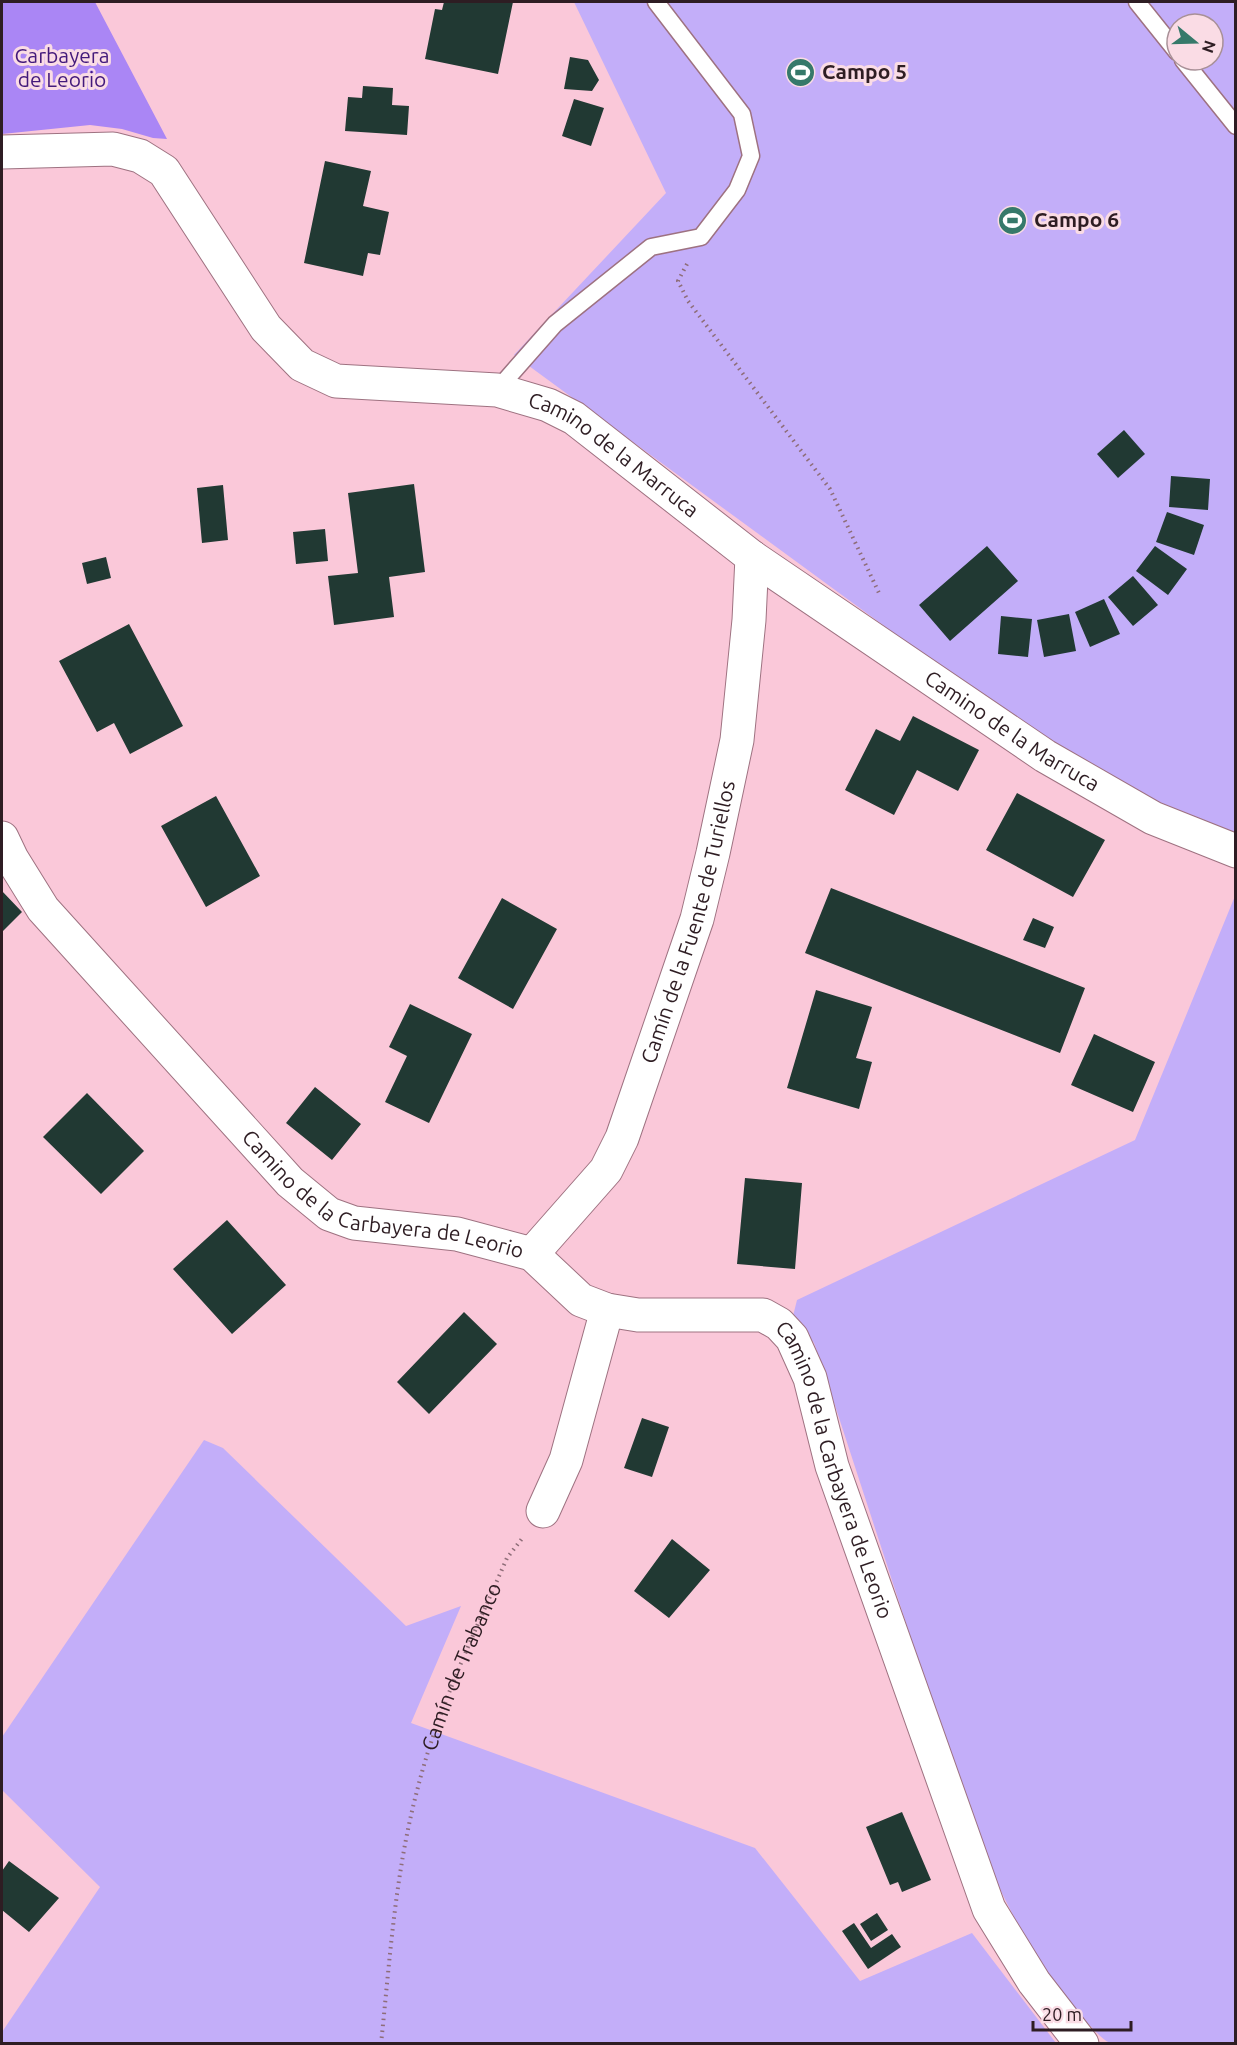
<svg xmlns="http://www.w3.org/2000/svg" width="1237" height="2045" font-family="Ubuntu,sans-serif">
<rect width="100%" height="100%" fill="#fac8d9"/>
<!-- green -->
<path fill="#c3aef9" fill-rule="evenodd" d="M 574,2 L 1235,2 L 1235,839 L 1228,838 L 1059,754 L 514,355 L 666,193 ZM 1177,24 L 1213,24 L 1213,60 L 1177,60 Z
M 1235,896 L 1235,2043 L 1110,2043 C 1101,2039 1094,2029 1086,2022 C 1037,1972 1007,1904 977,1841 L 826,1378 L 814,1343 L 793,1316 L 797,1300 L 1135,1140 Z
M 204,1440 L 223,1448 L 406,1626 L 461,1606 L 411,1723 L 755,1848 L 860,1981 L 972,1933 L 1056,2043 L 2,2043 L 2,2032 L 100,1887 L 2,1790 L 2,1737 Z"/>
<!-- forest -->
<path fill="#aa86f5" d="M 2,2 L 95,2 L 167,139 L 153,138 L 122,129 L 90,125 L 2,134 Z"/>
<!-- building -->
<path fill="#213933" d="M 444,2 L 513,2 L 498,74 L 425,59 L 435,9 L 442,10 Z
M 570,57 L 588,60 L 599,80 L 592,91 L 564,89 Z
M 363,86 L 393,88 L 392,105 L 409,106 L 407,135 L 345,131 L 348,97 L 362,98 Z
M 574,99 L 604,108 L 591,146 L 562,136 Z
M 325,161 L 371,171 L 363,206 L 389,212 L 380,255 L 368,253 L 363,276 L 304,263 Z
M 1124,430 L 1145,454 L 1118,478 L 1097,454 Z
M 1171,476 L 1210,479 L 1208,510 L 1169,507 Z
M 414,484 L 425,572 L 389,577 L 394,617 L 334,625 L 328,576 L 358,573 L 348,493 Z
M 223,485 L 228,540 L 202,543 L 197,488 Z
M 1167,512 L 1204,525 L 1194,555 L 1156,542 Z
M 325,529 L 328,561 L 296,564 L 293,532 Z
M 987,546 L 1018,581 L 950,641 L 919,605 Z
M 1155,546 L 1187,569 L 1168,595 L 1136,571 Z
M 106,557 L 111,578 L 87,584 L 82,563 Z
M 1133,576 L 1158,605 L 1133,626 L 1108,597 Z
M 1104,599 L 1120,634 L 1090,647 L 1075,612 Z
M 1069,614 L 1076,651 L 1044,657 L 1037,620 Z
M 1001,616 L 1032,619 L 1028,657 L 998,654 Z
M 129,624 L 183,726 L 130,754 L 114,723 L 97,732 L 59,661 Z
M 913,716 L 979,750 L 958,791 L 917,770 L 894,815 L 845,790 L 876,729 L 900,741 Z
M 1017,793 L 1105,840 L 1073,897 L 986,850 Z
M 216,796 L 260,876 L 206,907 L 161,826 Z
M 831,888 L 1085,988 L 1060,1053 L 805,953 Z
M 2,891 L 22,912 L 2,932 Z
M 502,898 L 557,929 L 513,1009 L 458,978 Z
M 1033,918 L 1054,927 L 1045,948 L 1023,940 Z
M 816,990 L 872,1007 L 856,1058 L 872,1062 L 859,1109 L 787,1088 Z
M 410,1004 L 472,1034 L 429,1123 L 385,1102 L 407,1056 L 389,1047 Z
M 1094,1034 L 1155,1062 L 1133,1112 L 1071,1085 Z
M 315,1087 L 361,1124 L 332,1160 L 286,1123 Z
M 87,1093 L 144,1151 L 101,1194 L 43,1137 Z
M 745,1178 L 802,1183 L 795,1269 L 737,1264 Z
M 227,1220 L 286,1285 L 232,1334 L 173,1269 Z
M 464,1312 L 497,1344 L 429,1414 L 397,1382 Z
M 642,1418 L 669,1427 L 652,1477 L 624,1468 Z
M 672,1539 L 710,1570 L 669,1618 L 634,1591 Z
M 902,1812 L 931,1880 L 902,1892 L 898,1882 L 890,1885 L 866,1827 Z
M 9,1861 L 59,1898 L 29,1932 L 2,1910 L 2,1871 Z
M 877,1913 L 888,1930 L 871,1941 L 860,1924 Z
M 854,1923 L 871,1948 L 892,1934 L 901,1947 L 868,1969 L 842,1931 Z"/>
<g fill="none" stroke-linecap="round" stroke-linejoin="round">
<defs>
<path id="service" d="M 1137,2 L 1177,52
M 1183,60 L 1236,126
M 497,390 L 555,324 L 651,247 L 701,237 L 737,190 L 751,156 L 742,114 L 656,2"/>
<g id="minor">
<path id="s2" d="M 2,152 L 113,149 L 140,156 L 164,171 L 266,328 L 302,365 L 336,381 L 497,390 L 548,405 L 574,418 L 752,557 L 1045,756 L 1153,818 L 1236,851"/>
<path id="s3" d="M 2,838 L 12,859 L 43,909 L 290,1182 L 329,1214 L 354,1223 L 457,1234 L 532,1254 L 581,1300 L 607,1310 L 638,1315 L 763,1315 L 779,1324 L 792,1338 L 810,1378 L 832,1466 L 989,1909 L 1034,1982 L 1082,2044"/>
<path id="s4" d="M 532,1254 L 606,1170 L 622,1138 L 697,919 L 713,853 L 737,740 L 749,620 L 752,557"/>
<path d="M 543,1511 L 566,1460 L 607,1310"/>
</g>
</defs>
<!-- service casing -->
<use href="#service" stroke="#9e7281" stroke-width="19"/>
<!-- minor casing -->
<use href="#minor" stroke="#9e7281" stroke-width="35"/>
<!-- path -->
<g stroke="#8e6d78" stroke-width="4" stroke-dasharray="1.5 4.5" stroke-linecap="butt">
<path d="M 687,264 L 678,281 L 688,301 L 830,489 L 879,593"/>
<path id="s1" d="M 381,2044 C 390,1959 395,1874 417,1791 C 437,1710 474,1634 507,1558 L 524,1536"/>
</g>
<!-- service -->
<use href="#service" stroke="#fff" stroke-width="16"/>
<!-- minor -->
<use href="#minor" stroke="#fff" stroke-width="33"/>
</g>
<!-- icons -->
<defs>
<symbol id="stadium-disc" viewBox="-11 -11 22 22"><circle r="9.5" fill="#36796a" stroke="#fadce5"/><path d="M0-5a6.5 5 0 1 0 0 10a6.5 5 0 1 0 0-10ZM-3.5-1.8h7v3.6h-7Z" fill="#fff"/></symbol>
</defs>
<g fill-rule="evenodd">
<use href="#stadium-disc" x="784" y="56" width="33" height="33"/>
<use href="#stadium-disc" x="996" y="204" width="33" height="33"/>
</g>
<g text-anchor="middle" stroke-width="6" stroke-linejoin="round" paint-order="stroke">
<!-- park labels -->
<g font-size="21" fill="#43197b" stroke="#fadce5">
<text x="62" y="63">Carbayera<tspan x="62" dy="24">de Leorio</tspan></text>
</g>
<!-- poi labels -->
<g font-size="21" font-weight="bold" fill="#2e1d23" stroke="#fadce5" text-anchor="start">
<text x="822" y="79">Campo 5</text>
<text x="1034" y="227">Campo 6</text>
</g>
<!-- street labels -->
<g font-size="21" fill="#2e1d23" stroke="#fadce5">
<text dy="7" stroke="none"><textPath href="#s2" startOffset="740">Camino de la Marruca</textPath></text>
<text dy="7" stroke="none"><textPath href="#s2" startOffset="1226">Camino de la Marruca</textPath></text>
<text dy="7" stroke="none"><textPath href="#s4" startOffset="374">Camín de la Fuente de Turiellos</textPath></text>
<text dy="7" stroke="none"><textPath href="#s3" startOffset="542">Camino de la Carbayera de Leorio</textPath></text>
<text dy="7" stroke="none"><textPath href="#s3" startOffset="1136">Camino de la Carbayera de Leorio</textPath></text>
<text dy="7" stroke="none"><textPath href="#s1" startOffset="388">Camín de Trabanco</textPath></text>
</g>
</g>
<!-- border -->
<rect width="1237" height="2045" fill="none" stroke="#2e1d23" stroke-width="6"/>
<!-- north arrow -->
<g transform="translate(1195 42) rotate(109)"><circle r="28" fill="#fadce5" stroke="#a89097" stroke-width="1.5"/>
<path d="M0-4.5L10 22L0 15L-10 22Z" fill="#36796a"/>
<text y="-9" font-size="16" font-weight="bold" text-anchor="middle" fill="#2e1d23">N</text>
</g>
<!-- scale -->
<path d="M1033 2021v9h98v-9" fill="none" stroke="#2e1d23" stroke-width="3"/>
<text x="1042" y="2021" font-size="18" fill="#2e1d23" stroke="#fadce5" stroke-width="4.5" paint-order="stroke">20 m</text>
</svg>
